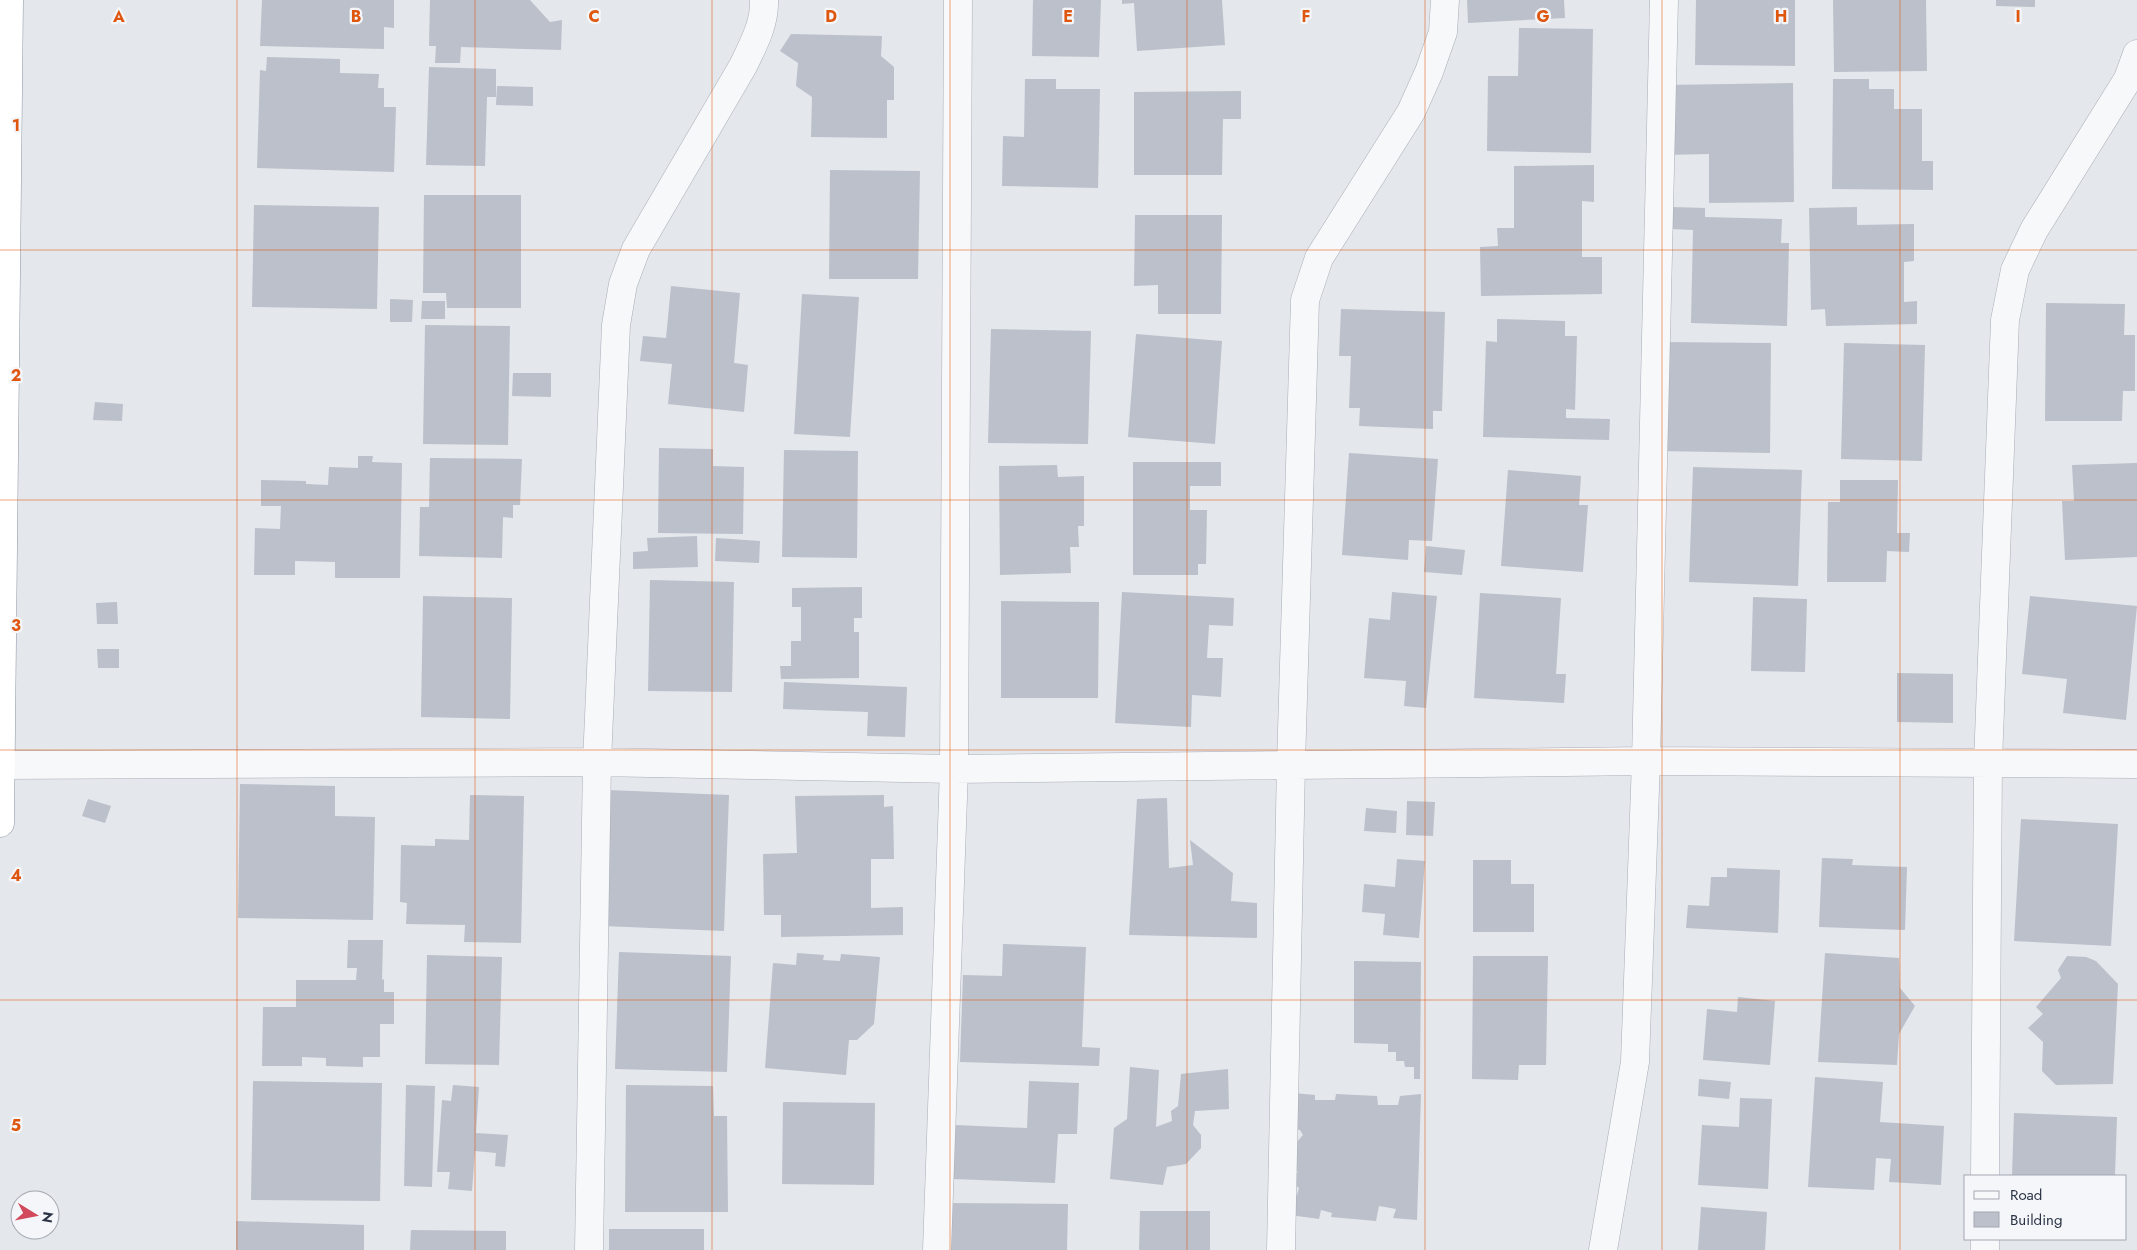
<svg xmlns="http://www.w3.org/2000/svg" width="2137" height="1250" font-family="Jost,sans-serif">
<rect width="100%" height="100%" fill="#e4e7ec"/>
<!-- building -->
<path fill="#bbc0ca" d="M 262,0 L 394,0 L 394,28 L 384,27 L 384,49 L 260,46 Z
M 430,0 L 530,0 L 550,22 L 562,20 L 561,50 L 461,47 L 460,63 L 435,63 L 436,46 L 429,46 Z
M 1033,0 L 1101,0 L 1099,57 L 1032,56 Z
M 1122,0 L 1222,0 L 1225,45 L 1137,51 L 1134,3 L 1122,4 Z
M 1467,0 L 1564,0 L 1565,18 L 1468,23 Z
M 1696,0 L 1795,0 L 1795,66 L 1695,65 Z
M 1833,0 L 1926,0 L 1927,71 L 1834,72 Z
M 1996,0 L 2035,0 L 2035,7 L 1996,6 Z
M 1519,28 L 1593,29 L 1591,153 L 1487,151 L 1488,76 L 1518,76 Z
M 791,34 L 882,36 L 881,56 L 894,67 L 894,100 L 887,100 L 887,138 L 811,137 L 812,97 L 796,86 L 798,63 L 780,51 Z
M 267,57 L 340,59 L 340,73 L 379,74 L 378,88 L 384,88 L 384,107 L 396,107 L 394,172 L 257,168 L 260,70 L 266,71 Z
M 429,67 L 496,69 L 496,97 L 487,97 L 485,166 L 426,165 Z
M 1025,79 L 1056,79 L 1056,89 L 1100,89 L 1098,188 L 1002,186 L 1003,136 L 1024,137 Z
M 1833,79 L 1869,79 L 1869,89 L 1894,89 L 1894,109 L 1922,109 L 1922,161 L 1933,161 L 1933,190 L 1832,189 Z
M 1793,83 L 1794,202 L 1709,203 L 1709,154 L 1665,155 L 1664,85 Z
M 497,86 L 533,87 L 533,106 L 496,105 Z
M 1241,91 L 1241,119 L 1223,119 L 1222,175 L 1134,175 L 1134,92 Z
M 1594,165 L 1594,202 L 1582,201 L 1582,257 L 1602,257 L 1602,294 L 1481,296 L 1480,247 L 1498,246 L 1497,228 L 1514,228 L 1514,166 Z
M 830,170 L 920,171 L 918,279 L 829,279 Z
M 424,195 L 521,195 L 521,308 L 447,308 L 446,293 L 423,293 Z
M 254,205 L 379,207 L 377,309 L 252,307 Z
M 1672,207 L 1705,208 L 1705,217 L 1782,219 L 1781,243 L 1789,243 L 1787,326 L 1691,323 L 1693,230 L 1671,229 Z
M 1857,207 L 1857,225 L 1914,224 L 1914,261 L 1904,262 L 1904,302 L 1917,301 L 1917,324 L 1826,326 L 1825,309 L 1811,310 L 1809,208 Z
M 1135,215 L 1222,215 L 1221,314 L 1158,314 L 1158,285 L 1134,286 Z
M 671,286 L 740,293 L 734,363 L 748,365 L 744,412 L 668,404 L 672,364 L 640,361 L 643,336 L 666,338 Z
M 802,294 L 859,297 L 850,437 L 794,434 Z
M 390,299 L 413,300 L 412,322 L 390,322 Z
M 422,301 L 445,301 L 445,319 L 421,319 Z
M 2046,303 L 2125,304 L 2124,335 L 2135,335 L 2135,391 L 2123,391 L 2122,421 L 2045,421 Z
M 1341,309 L 1445,312 L 1442,411 L 1433,411 L 1433,429 L 1359,426 L 1360,408 L 1349,408 L 1351,356 L 1339,356 Z
M 1497,319 L 1565,321 L 1565,336 L 1577,336 L 1575,410 L 1566,409 L 1566,418 L 1610,419 L 1609,440 L 1483,437 L 1486,341 L 1497,342 Z
M 425,325 L 510,326 L 508,445 L 423,444 Z
M 991,329 L 1091,331 L 1088,444 L 988,443 Z
M 1136,334 L 1222,341 L 1215,444 L 1128,437 Z
M 1661,342 L 1771,343 L 1770,453 L 1659,451 Z
M 1844,343 L 1925,345 L 1922,461 L 1841,459 Z
M 513,373 L 551,373 L 551,397 L 512,396 Z
M 95,402 L 123,404 L 122,421 L 93,420 Z
M 659,448 L 713,449 L 713,466 L 744,467 L 743,534 L 658,533 Z
M 784,450 L 858,451 L 857,558 L 782,557 Z
M 1349,453 L 1438,459 L 1432,541 L 1409,540 L 1408,560 L 1342,555 Z
M 358,456 L 373,456 L 372,462 L 402,463 L 400,578 L 335,578 L 335,562 L 295,561 L 295,575 L 254,575 L 255,528 L 280,529 L 281,506 L 261,506 L 261,480 L 306,481 L 306,484 L 328,485 L 329,467 L 358,468 Z
M 430,458 L 522,459 L 520,505 L 513,505 L 513,518 L 503,517 L 502,558 L 419,556 L 420,507 L 429,507 Z
M 1133,462 L 1221,462 L 1221,486 L 1190,486 L 1190,510 L 1207,510 L 1206,564 L 1198,564 L 1198,575 L 1133,575 Z
M 2137,463 L 2137,557 L 2065,560 L 2062,501 L 2074,501 L 2072,465 Z
M 1057,465 L 1058,477 L 1084,476 L 1084,526 L 1078,526 L 1079,547 L 1070,547 L 1071,573 L 1000,575 L 999,466 Z
M 1693,467 L 1802,470 L 1798,586 L 1689,582 Z
M 1508,470 L 1581,476 L 1579,505 L 1588,505 L 1583,572 L 1501,566 Z
M 1840,480 L 1898,480 L 1897,533 L 1910,533 L 1909,552 L 1887,551 L 1886,582 L 1827,582 L 1828,502 L 1840,502 Z
M 697,536 L 698,567 L 633,569 L 633,552 L 648,551 L 647,538 Z
M 716,538 L 760,541 L 759,563 L 715,561 Z
M 1426,546 L 1465,550 L 1462,575 L 1424,572 Z
M 650,580 L 734,582 L 732,692 L 648,691 Z
M 862,587 L 862,618 L 854,618 L 854,632 L 859,632 L 859,678 L 781,679 L 780,666 L 791,666 L 791,641 L 801,641 L 801,607 L 792,607 L 792,588 Z
M 1122,592 L 1234,598 L 1233,626 L 1209,625 L 1207,658 L 1223,658 L 1221,697 L 1192,695 L 1191,727 L 1115,723 Z
M 1392,592 L 1437,596 L 1426,708 L 1404,706 L 1406,681 L 1364,678 L 1369,618 L 1390,620 Z
M 1480,593 L 1561,598 L 1556,674 L 1566,674 L 1564,703 L 1474,698 Z
M 423,596 L 512,598 L 510,719 L 421,717 Z
M 2030,596 L 2137,606 L 2126,720 L 2063,713 L 2067,679 L 2022,674 Z
M 1753,597 L 1807,599 L 1805,672 L 1751,671 Z
M 1001,601 L 1099,602 L 1098,698 L 1001,698 Z
M 117,602 L 118,624 L 97,624 L 96,603 Z
M 97,649 L 119,649 L 119,668 L 98,668 Z
M 1897,673 L 1953,674 L 1953,723 L 1897,722 Z
M 784,682 L 907,687 L 905,737 L 867,736 L 868,712 L 783,709 Z
M 240,784 L 335,786 L 335,816 L 375,817 L 373,920 L 238,918 Z
M 608,790 L 729,795 L 724,931 L 603,926 Z
M 470,795 L 524,796 L 521,943 L 464,942 L 465,925 L 406,924 L 407,903 L 400,902 L 401,845 L 435,846 L 435,839 L 469,840 Z
M 884,795 L 884,807 L 893,806 L 894,859 L 871,859 L 871,908 L 903,907 L 903,935 L 781,937 L 781,915 L 764,915 L 763,854 L 797,853 L 795,796 Z
M 1167,798 L 1169,868 L 1193,865 L 1190,840 L 1233,873 L 1231,901 L 1257,903 L 1257,938 L 1129,935 L 1137,799 Z
M 88,799 L 111,806 L 105,823 L 82,816 Z
M 1407,801 L 1435,802 L 1433,836 L 1406,835 Z
M 1366,808 L 1397,811 L 1396,833 L 1364,831 Z
M 2021,819 L 2118,824 L 2111,946 L 2014,941 Z
M 1822,858 L 1853,859 L 1852,865 L 1907,867 L 1905,930 L 1819,927 Z
M 1397,859 L 1425,861 L 1419,938 L 1383,935 L 1385,914 L 1362,912 L 1364,884 L 1395,887 Z
M 1473,860 L 1511,860 L 1511,884 L 1534,884 L 1534,932 L 1473,932 Z
M 1727,868 L 1780,870 L 1778,933 L 1686,928 L 1688,905 L 1709,906 L 1711,877 L 1727,877 Z
M 348,940 L 383,940 L 382,980 L 384,979 L 384,992 L 394,992 L 394,1024 L 380,1024 L 380,1057 L 363,1057 L 363,1067 L 326,1066 L 326,1058 L 302,1057 L 302,1066 L 262,1066 L 263,1007 L 296,1007 L 296,980 L 356,980 L 357,968 L 347,968 Z
M 1003,944 L 1086,947 L 1082,1047 L 1100,1048 L 1099,1066 L 960,1062 L 963,975 L 1002,976 Z
M 619,952 L 731,956 L 727,1072 L 615,1069 Z
M 797,953 L 824,955 L 823,960 L 840,961 L 841,954 L 880,957 L 874,1024 L 857,1040 L 849,1040 L 846,1075 L 765,1068 L 773,963 L 796,965 Z
M 1825,953 L 1899,958 L 1900,988 L 1915,1006 L 1899,1034 L 1897,1065 L 1818,1062 Z
M 427,955 L 502,957 L 499,1065 L 425,1064 Z
M 1473,956 L 1548,956 L 1546,1065 L 1519,1065 L 1518,1080 L 1472,1079 Z
M 2067,956 L 2086,957 L 2096,961 L 2118,984 L 2113,1084 L 2056,1085 L 2042,1071 L 2043,1042 L 2028,1028 L 2043,1014 L 2036,1007 L 2061,978 L 2058,970 Z
M 1354,961 L 1421,962 L 1420,1079 L 1414,1079 L 1414,1067 L 1405,1067 L 1404,1061 L 1396,1061 L 1396,1052 L 1388,1052 L 1388,1044 L 1354,1043 Z
M 1738,997 L 1775,1001 L 1770,1065 L 1703,1060 L 1707,1009 L 1737,1012 Z
M 1130,1067 L 1159,1070 L 1156,1127 L 1172,1121 L 1171,1111 L 1178,1106 L 1181,1074 L 1228,1069 L 1229,1109 L 1195,1111 L 1193,1125 L 1201,1135 L 1201,1148 L 1186,1164 L 1167,1167 L 1163,1185 L 1110,1179 L 1114,1128 L 1127,1119 Z
M 1815,1077 L 1883,1082 L 1880,1122 L 1944,1126 L 1941,1185 L 1889,1182 L 1891,1159 L 1876,1158 L 1874,1190 L 1808,1187 Z
M 1699,1079 L 1731,1082 L 1729,1099 L 1698,1096 Z
M 253,1081 L 382,1083 L 380,1201 L 251,1200 Z
M 1029,1081 L 1079,1083 L 1077,1134 L 1058,1134 L 1055,1183 L 953,1179 L 955,1125 L 1027,1128 Z
M 406,1085 L 435,1086 L 432,1187 L 404,1186 Z
M 453,1085 L 479,1087 L 476,1133 L 508,1135 L 505,1167 L 495,1166 L 496,1153 L 475,1151 L 472,1191 L 448,1189 L 450,1172 L 437,1172 L 442,1100 L 451,1101 Z
M 626,1085 L 713,1086 L 714,1116 L 727,1116 L 728,1212 L 625,1212 Z
M 1294,1093 L 1315,1095 L 1315,1100 L 1335,1100 L 1336,1094 L 1377,1096 L 1378,1105 L 1398,1105 L 1400,1096 L 1421,1094 L 1417,1220 L 1393,1218 L 1396,1209 L 1379,1206 L 1376,1221 L 1331,1217 L 1332,1213 L 1321,1210 L 1319,1219 L 1290,1215 L 1293,1194 L 1297,1195 L 1299,1188 L 1295,1185 L 1294,1177 L 1298,1172 L 1295,1169 L 1296,1143 L 1303,1135 L 1300,1130 L 1290,1129 Z
M 1740,1098 L 1772,1099 L 1768,1189 L 1698,1185 L 1702,1125 L 1739,1127 Z
M 783,1102 L 875,1103 L 874,1185 L 782,1184 Z
M 2014,1113 L 2117,1117 L 2115,1176 L 2012,1176 Z
M 946,1203 L 1068,1204 L 1067,1250 L 945,1250 Z
M 1701,1207 L 1767,1212 L 1765,1250 L 1698,1250 Z
M 1140,1211 L 1210,1211 L 1210,1250 L 1139,1250 Z
M 236,1221 L 364,1225 L 364,1250 L 236,1250 Z
M 609,1229 L 704,1229 L 704,1250 L 609,1250 Z
M 411,1230 L 506,1231 L 506,1250 L 410,1250 Z"/>
<g fill="none" stroke-linecap="round" stroke-linejoin="round">
<defs>
<path id="minor" d="M 1,765 L 597,762 L 954,769 L 1646,761 L 2137,764
M 1985,1176 L 1988,762 L 2005,320 L 2015,270 L 2034,230 L 2128,79 L 2137,54
M 589,1250 L 597,762 L 616,325 L 623,284 L 636,249 L 743,66 C 753,45 765,24 764,0
M 937,1250 L 954,769 L 958,0
M 1281,1250 L 1291,764 L 1305,300 L 1319,258 L 1411,112 L 1429,72 L 1443,32 L 1445,0
M 1603,1250 L 1635,1062 L 1646,761 L 1664,0
M 1985,1250 L 1985,1239"/>
<path id="highway" d="M 0,823 L 9,0"/>
</defs>
<!-- minor casing -->
<use href="#minor" stroke="#a9aeb7" stroke-width="29"/>
<!-- highway casing -->
<use href="#highway" stroke="#8b94a3" stroke-width="29"/>
<!-- minor -->
<use href="#minor" stroke="#f7f8fa" stroke-width="28"/>
<!-- highway -->
<use href="#highway" stroke="#fff" stroke-width="28"/>
</g>
<!-- grid -->
<path fill="none" stroke="#df570f" stroke-width="1" stroke-opacity="0.55" d="M 237,0 L 237,1250M 475,0 L 475,1250M 712,0 L 712,1250M 950,0 L 950,1250M 1187,0 L 1187,1250M 1425,0 L 1425,1250M 1662,0 L 1662,1250M 1900,0 L 1900,1250M 0,250 L 2137,250M 0,500 L 2137,500M 0,750 L 2137,750M 0,1000 L 2137,1000"/>
<g font-size="16" text-anchor="middle" font-weight="bold" fill="#df570f" stroke="#f4f6f9" stroke-width="4.5" stroke-linejoin="round" paint-order="stroke">
<text x="119" y="22">A</text>
<text x="356" y="22">B</text>
<text x="594" y="22">C</text>
<text x="831" y="22">D</text>
<text x="1068" y="22">E</text>
<text x="1306" y="22">F</text>
<text x="1543" y="22">G</text>
<text x="1781" y="22">H</text>
<text x="2018" y="22">I</text>
<text x="16" y="131">1</text>
<text x="16" y="381">2</text>
<text x="16" y="631">3</text>
<text x="16" y="881">4</text>
<text x="16" y="1131">5</text>
</g>
<!-- legend -->
<rect x="1964" y="1175" width="162" height="65" fill="#f4f6f9" stroke="#a4a8b1"/>
<rect x="1974" y="1191" width="25" height="8" fill="#f7f8fa" stroke="#a4a8b1"/>
<text x="2010" y="1200" font-size="15" fill="#2b3445">Road</text>
<rect x="1974" y="1212" width="25" height="15" fill="#bbc0ca" stroke="#a4a8b1"/>
<text x="2010" y="1225" font-size="15" fill="#2b3445">Building</text>
<!-- north arrow -->
<g transform="translate(35 1215) rotate(100)"><circle r="24" fill="#f4f6f9" stroke="#a4a8b1"/>
<path d="M0-4L9 19L0 12L-9 19Z" fill="#d1495b"/>
<text y="-8" font-size="14" font-weight="bold" text-anchor="middle" fill="#2b3445">N</text>
</g>
</svg>
